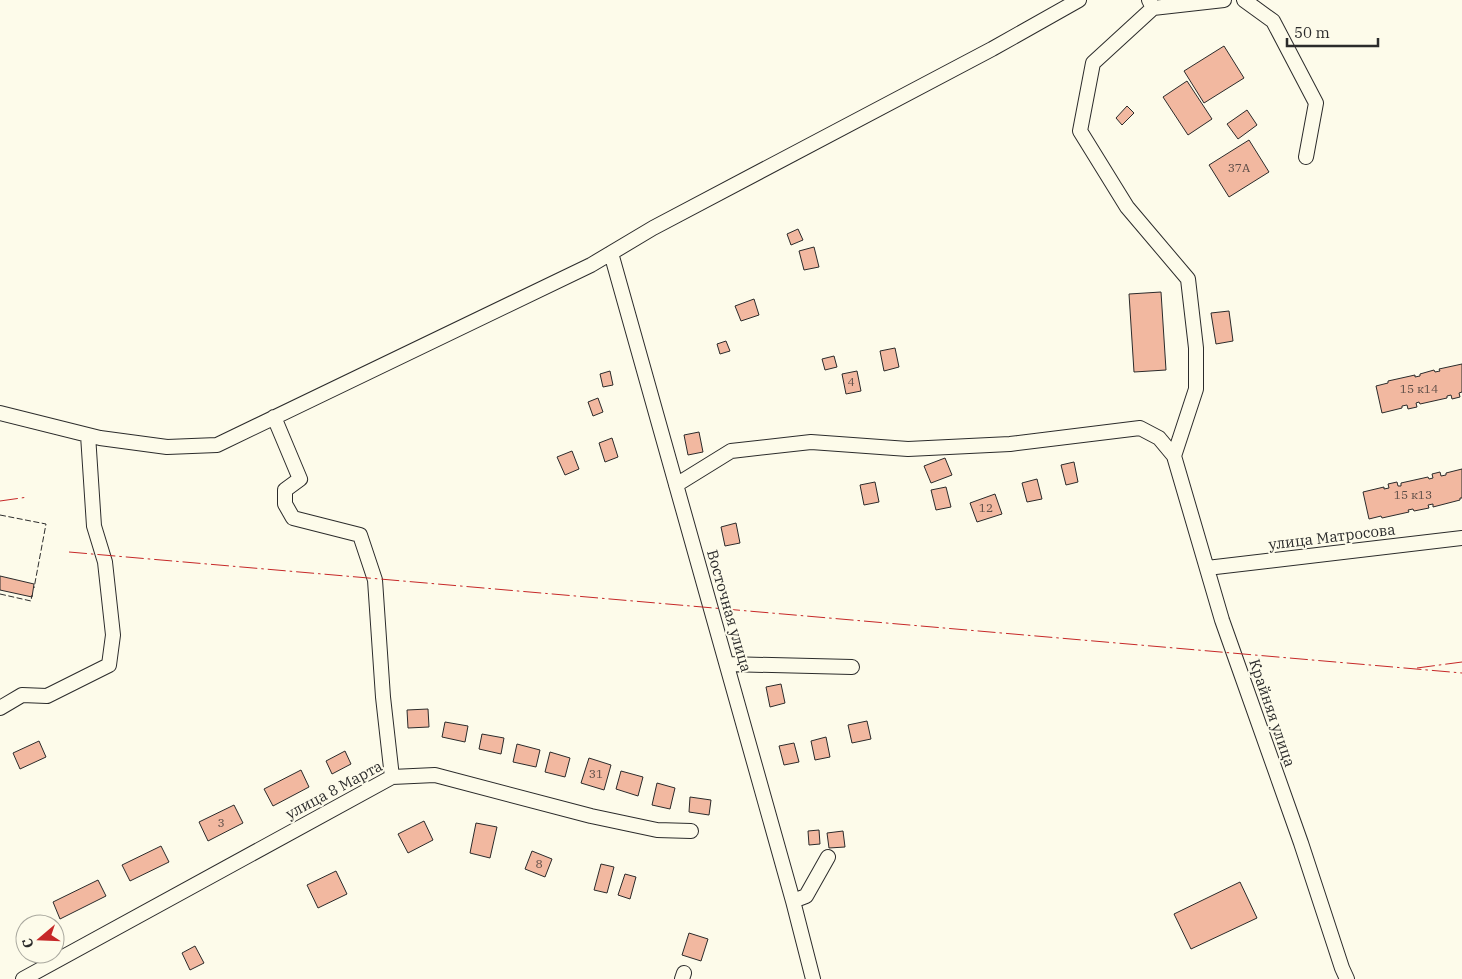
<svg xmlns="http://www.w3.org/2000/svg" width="1462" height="979" font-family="'IBM Plex Serif',serif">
<rect width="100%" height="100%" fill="#fdfbea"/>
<!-- building -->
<path fill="#f2b8a0" stroke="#2b2b2b" d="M 1224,46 L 1244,78 L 1204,103 L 1184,71 Z
M 1187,81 L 1212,119 L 1188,135 L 1163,97 Z
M 1127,106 L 1134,113 L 1122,125 L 1116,118 Z
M 1247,110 L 1257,125 L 1238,139 L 1227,124 Z
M 1249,140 L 1269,172 L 1229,197 L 1209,165 Z
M 798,229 L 803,240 L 791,245 L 787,234 Z
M 814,247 L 819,267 L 804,270 L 799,251 Z
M 1161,292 L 1166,370 L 1134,372 L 1129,294 Z
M 754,299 L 759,315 L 741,321 L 735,306 Z
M 1229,311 L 1233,341 L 1216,344 L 1211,313 Z
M 726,341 L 730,351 L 720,354 L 717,344 Z
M 895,348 L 899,367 L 884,371 L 880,351 Z
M 834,356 L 837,367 L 825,370 L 822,359 Z
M 1462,364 L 1462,392 L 1459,393 L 1460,397 L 1452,399 L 1451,395 L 1447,396 L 1447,398 L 1420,404 L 1419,402 L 1416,403 L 1417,407 L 1408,409 L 1407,405 L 1402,406 L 1402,408 L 1382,413 L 1376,386 L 1388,383 L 1388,381 L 1415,375 L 1415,377 L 1420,376 L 1420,374 L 1434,370 L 1435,372 L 1440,371 L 1439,369 Z
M 610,371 L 613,385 L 603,387 L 600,374 Z
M 857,371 L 861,391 L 846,394 L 842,374 Z
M 598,398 L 603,412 L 593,416 L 588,402 Z
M 699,432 L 703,452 L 688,455 L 684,435 Z
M 612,438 L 618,457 L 605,462 L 599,443 Z
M 572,451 L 579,469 L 565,475 L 557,457 Z
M 945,458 L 952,475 L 931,483 L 924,466 Z
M 1074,462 L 1078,482 L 1066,485 L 1061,465 Z
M 1462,469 L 1462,498 L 1460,498 L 1460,500 L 1433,507 L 1433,504 L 1428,505 L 1429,508 L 1414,511 L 1413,509 L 1408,510 L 1409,512 L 1382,518 L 1381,516 L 1369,519 L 1363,492 L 1384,487 L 1384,489 L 1389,488 L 1388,484 L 1397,482 L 1398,486 L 1401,486 L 1401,483 L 1428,477 L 1429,479 L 1433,478 L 1432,474 L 1440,472 L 1441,476 L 1446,475 L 1446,473 Z
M 1037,479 L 1042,499 L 1027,502 L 1022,483 Z
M 875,482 L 879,502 L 864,505 L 860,485 Z
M 946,487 L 951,507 L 936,510 L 931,490 Z
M 995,494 L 1002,514 L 977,522 L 970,503 Z
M 736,523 L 740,543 L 725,546 L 721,527 Z
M 0,576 L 34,584 L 32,597 L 0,590 Z
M 781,684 L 785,703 L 770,707 L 766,687 Z
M 428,709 L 429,727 L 408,728 L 407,710 Z
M 867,721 L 871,739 L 852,743 L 848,725 Z
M 445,722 L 468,726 L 465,742 L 442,737 Z
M 482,734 L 504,738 L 501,754 L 479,749 Z
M 826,737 L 830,757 L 815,760 L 811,741 Z
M 39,741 L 46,757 L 20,769 L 13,753 Z
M 794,743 L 799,762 L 784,765 L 779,746 Z
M 517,744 L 540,750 L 536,767 L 513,762 Z
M 345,751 L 351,764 L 332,774 L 326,761 Z
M 550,752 L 570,758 L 565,777 L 545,772 Z
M 589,758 L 611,765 L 604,790 L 581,783 Z
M 301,770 L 309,787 L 273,806 L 264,789 Z
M 621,771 L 643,777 L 638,796 L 616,789 Z
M 657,783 L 675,788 L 670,809 L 652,805 Z
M 690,797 L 711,800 L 709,815 L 689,812 Z
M 234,805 L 243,823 L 208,841 L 199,822 Z
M 424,821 L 433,840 L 408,853 L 398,834 Z
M 476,823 L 497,827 L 490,858 L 470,853 Z
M 819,830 L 820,844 L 809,845 L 808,831 Z
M 843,831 L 845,847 L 829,848 L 827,833 Z
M 161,846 L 169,862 L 130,881 L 122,865 Z
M 532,851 L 552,859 L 545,877 L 525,869 Z
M 601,864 L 614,867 L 607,893 L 594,890 Z
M 336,871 L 347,894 L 318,908 L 307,885 Z
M 625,874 L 636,877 L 630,899 L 618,895 Z
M 98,880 L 106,896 L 60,919 L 53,902 Z
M 1240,882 L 1257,918 L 1191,949 L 1174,914 Z
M 689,933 L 708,939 L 701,961 L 682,955 Z
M 195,946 L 204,963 L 190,970 L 182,953 Z"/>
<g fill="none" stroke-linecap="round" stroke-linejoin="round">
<defs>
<path id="minor" d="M 1149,0 L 1153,8 L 1093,63 L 1080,131 L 1127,207 L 1188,279 L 1196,348 L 1196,389 L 1174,456
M 1244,0 L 1273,21 L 1316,103 L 1306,157
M 1153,8 L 1224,0
M 611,253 L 793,901 L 813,979
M 0,413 L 100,438 L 167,447 L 217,445 L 591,265 L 653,228 L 992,49 L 1079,0
M 274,417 L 300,479 L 285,490 L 285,504 L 293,518 L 360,535 L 375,580 L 383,697 L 392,777
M 676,485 L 731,451 L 811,442 L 908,449 L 1010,444 L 1140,428 L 1159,438 L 1174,456 L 1222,620 L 1301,843 L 1342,968 L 1347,979
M 1207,568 L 1462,538
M 727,664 L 852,667
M 0,708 L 22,695 L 47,696 L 109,665 L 113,635 L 105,562 L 94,526 L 88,435
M 793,901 L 806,896 L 828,857
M 23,979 L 392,777 L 435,775 L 591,816 L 657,830 L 691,831
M 682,979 L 684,973"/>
</defs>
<!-- minor casing -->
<use href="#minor" stroke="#2b2b2b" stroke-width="16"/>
<!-- minor -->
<use href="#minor" stroke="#fdfbea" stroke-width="14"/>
<!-- fence -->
<path stroke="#2b2b2b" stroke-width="1" stroke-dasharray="6 2.5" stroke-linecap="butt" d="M 0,515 L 46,524 L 34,588
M 0,594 L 31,601 L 32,595"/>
<!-- power -->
<path stroke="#c62828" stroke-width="1" stroke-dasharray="18 4 2.5 4" stroke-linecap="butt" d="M 0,501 L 28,497
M 69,552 L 1462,673
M 1417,668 L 1462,662"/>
</g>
<g text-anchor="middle" stroke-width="4" stroke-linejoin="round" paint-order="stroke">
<!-- number labels -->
<g font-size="12" fill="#5d4e48">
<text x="1239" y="172">37А</text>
<text x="851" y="386">4</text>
<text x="1419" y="393">15 к14</text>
<text x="1413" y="499">15 к13</text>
<text x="986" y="512">12</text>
<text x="596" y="778">31</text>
<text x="221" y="827">3</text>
<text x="539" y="868">8</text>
</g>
<!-- street labels -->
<g font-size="15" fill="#2b2b2b" stroke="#fdfbea">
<text transform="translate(1332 537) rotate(-7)" y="5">улица Матросова</text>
<text transform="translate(729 611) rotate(74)" y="5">Восточная улица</text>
<text transform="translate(1272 713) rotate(71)" y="5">Крайняя улица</text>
<text transform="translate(334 790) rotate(-28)" y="5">улица 8 Марта</text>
</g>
</g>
<!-- north arrow -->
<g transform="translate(40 939) rotate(251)"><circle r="24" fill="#fdfbea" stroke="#a9a89e"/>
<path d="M0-4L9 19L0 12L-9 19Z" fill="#c62828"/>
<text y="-8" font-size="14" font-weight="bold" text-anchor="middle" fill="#2b2b2b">С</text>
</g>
<!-- scale -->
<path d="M1287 38v8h91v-8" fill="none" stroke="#2b2b2b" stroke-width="2.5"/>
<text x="1294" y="38" font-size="15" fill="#2b2b2b" stroke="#fdfbea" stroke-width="4" paint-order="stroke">50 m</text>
</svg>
